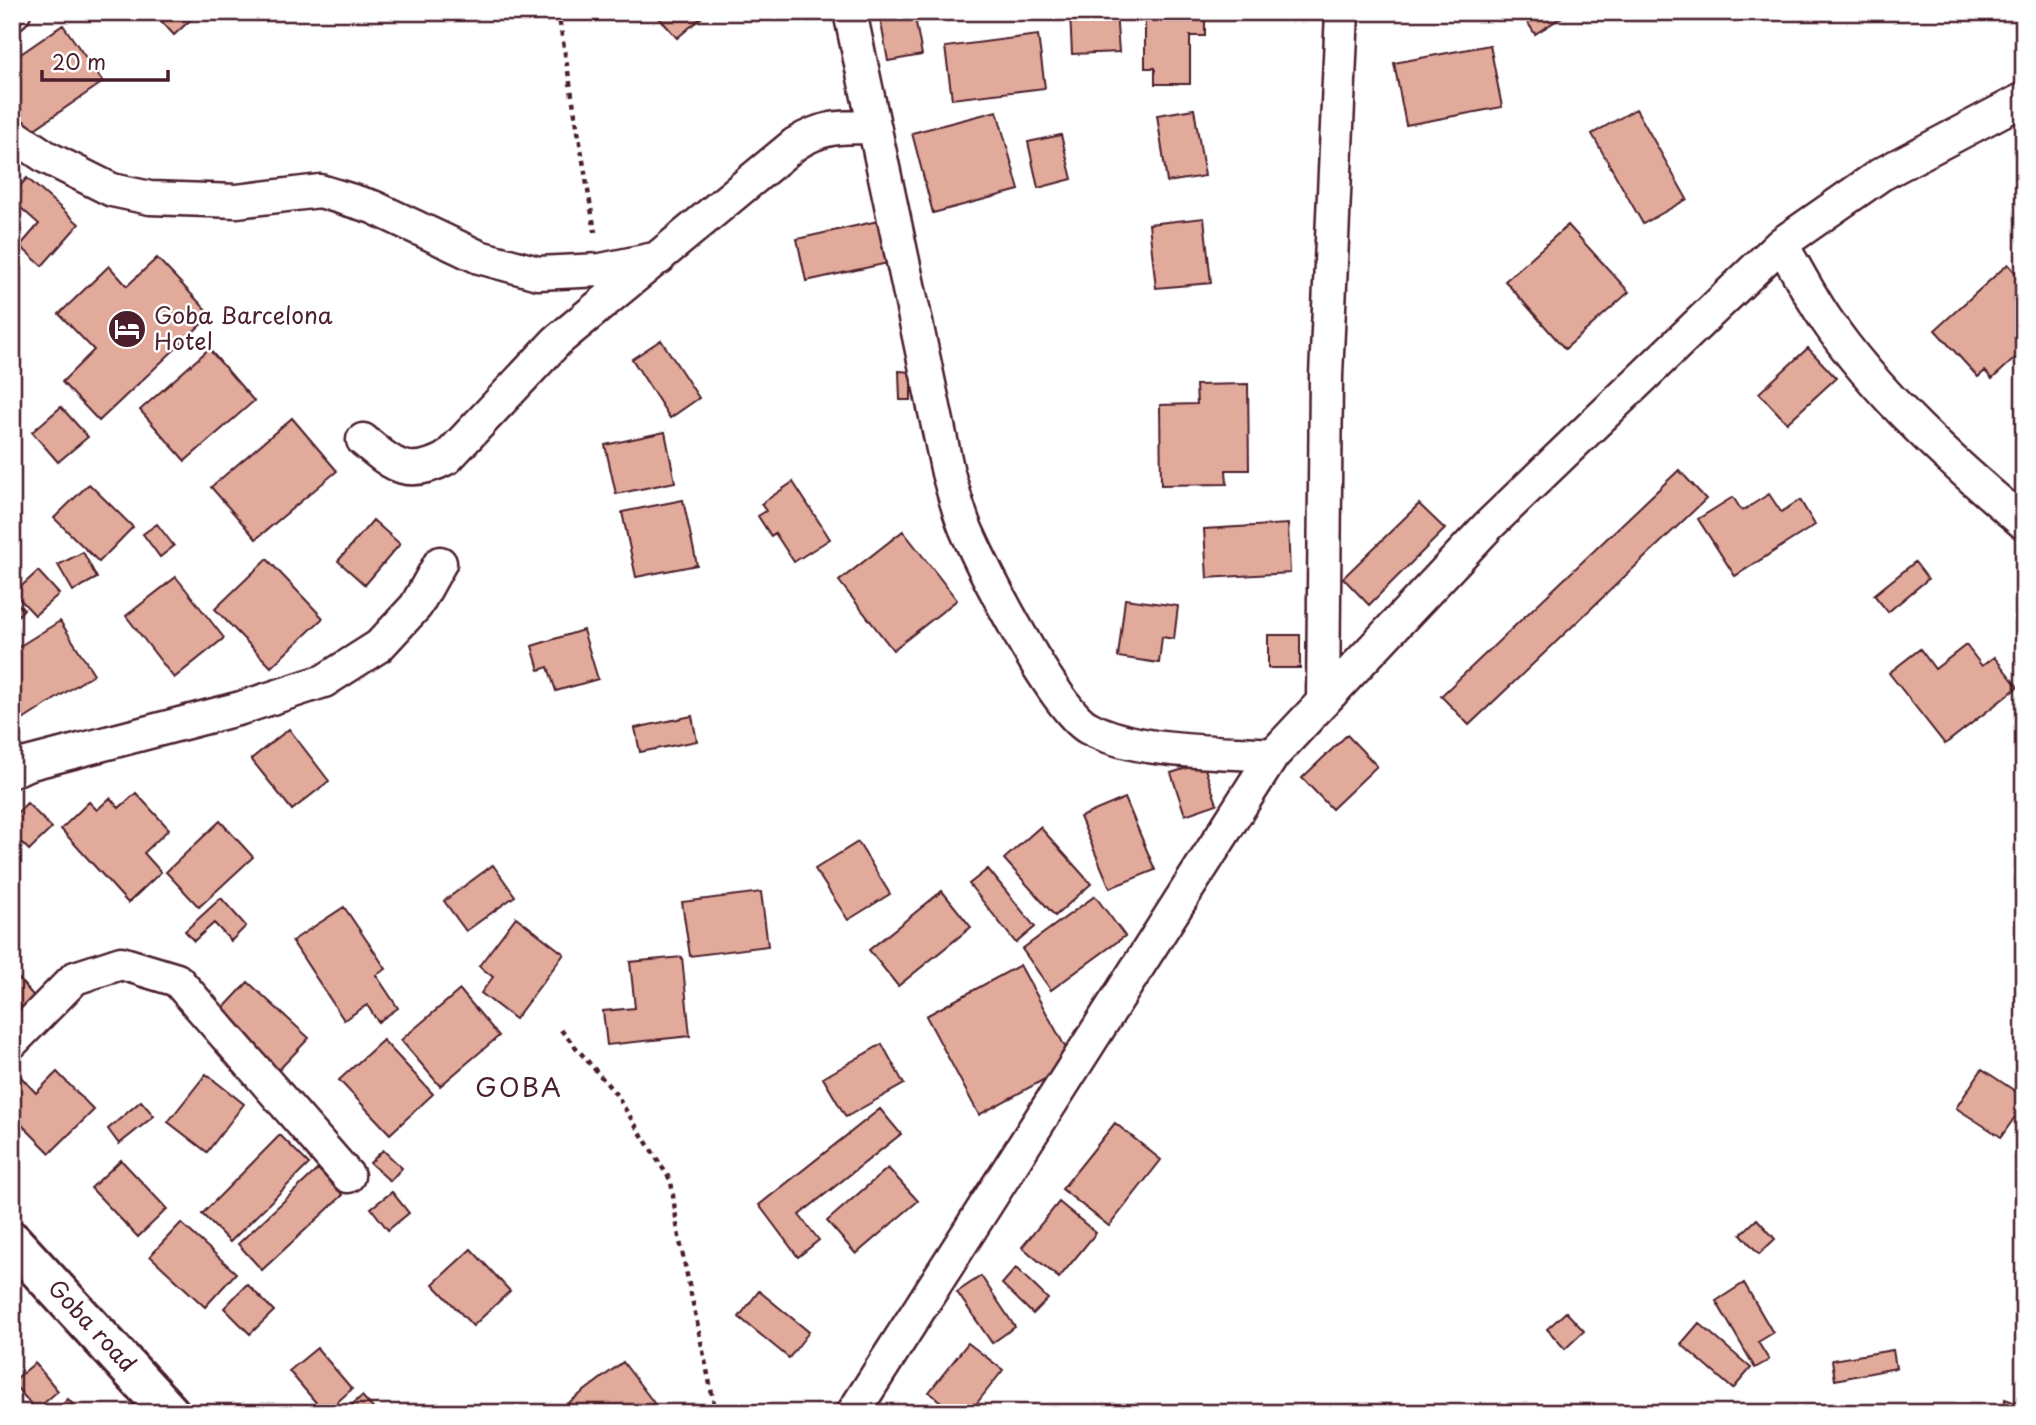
<svg xmlns="http://www.w3.org/2000/svg" width="2036" height="1425" font-family="'Playpen Sans',sans-serif">
<rect width="100%" height="100%" fill="#fff"/>
<filter id="ink" filterUnits="userSpaceOnUse"><feTurbulence type="fractalNoise" baseFrequency=".0143" numOctaves="2"/><feDisplacementMap in="SourceGraphic" scale="14" xChannelSelector="R" yChannelSelector="G"/><feConvolveMatrix kernelMatrix="1 2 1 2 8 2 1 2 1" color-interpolation-filters="sRGB"/></filter>
<g filter="url(#ink)">
<!-- building -->
<path fill="#e2aa9b" stroke="#4a1f2b" stroke-width="2" d="M 153,12 L 199,12 L 174,35 Z
M 654,12 L 708,12 L 677,38 Z
M 879,12 L 914,12 L 922,55 L 888,61 Z
M 1070,12 L 1116,12 L 1119,52 L 1072,54 Z
M 1521,12 L 1570,12 L 1535,34 Z
M 1145,16 L 1205,16 L 1205,36 L 1190,36 L 1190,84 L 1155,84 L 1155,68 L 1145,68 Z
M 63,25 L 103,82 L 30,132 L 12,106 L 12,60 Z
M 1038,35 L 1045,88 L 952,99 L 945,47 Z
M 1490,45 L 1502,107 L 1406,125 L 1394,63 Z
M 1194,109 L 1205,176 L 1167,182 L 1157,115 Z
M 1636,109 L 1687,199 L 1643,224 L 1592,134 Z
M 997,111 L 1019,190 L 933,213 L 912,133 Z
M 1061,135 L 1072,179 L 1038,188 L 1028,142 Z
M 27,178 L 79,224 L 42,266 L 20,246 L 39,224 L 12,200 L 12,195 Z
M 1204,218 L 1211,283 L 1156,288 L 1149,224 Z
M 887,219 L 897,261 L 806,281 L 797,239 Z
M 1568,225 L 1629,292 L 1565,349 L 1505,281 Z
M 157,258 L 211,315 L 99,421 L 62,382 L 94,350 L 59,314 L 109,266 L 127,286 Z
M 2008,264 L 2024,282 L 2024,340 L 2018,345 L 2023,351 L 1992,379 L 1985,371 L 1978,377 L 1935,330 Z
M 661,340 L 699,398 L 670,418 L 632,359 Z
M 1808,348 L 1836,378 L 1787,423 L 1759,393 Z
M 209,349 L 254,401 L 185,461 L 140,410 Z
M 899,371 L 911,372 L 911,400 L 900,400 Z
M 1248,384 L 1249,470 L 1226,470 L 1227,484 L 1161,485 L 1160,405 L 1197,404 L 1196,385 Z
M 61,407 L 88,437 L 58,462 L 32,432 Z
M 292,418 L 337,471 L 256,539 L 211,487 Z
M 665,432 L 675,482 L 616,494 L 605,445 Z
M 1679,470 L 1706,499 L 1469,725 L 1441,696 Z
M 793,482 L 830,539 L 794,562 L 775,533 L 771,536 L 758,516 L 766,511 L 761,504 Z
M 89,484 L 133,527 L 99,562 L 54,518 Z
M 1769,494 L 1781,512 L 1800,500 L 1815,525 L 1735,576 L 1698,519 L 1733,497 L 1742,511 Z
M 683,500 L 697,565 L 636,577 L 622,512 Z
M 1419,504 L 1445,529 L 1369,605 L 1343,578 Z
M 373,520 L 400,544 L 365,585 L 338,561 Z
M 157,524 L 174,546 L 160,557 L 143,534 Z
M 1288,524 L 1290,573 L 1207,578 L 1204,529 Z
M 903,531 L 957,600 L 893,650 L 839,581 Z
M 83,552 L 97,578 L 73,591 L 58,565 Z
M 267,559 L 323,618 L 271,667 L 215,609 Z
M 1915,562 L 1928,579 L 1888,612 L 1874,595 Z
M 38,571 L 59,594 L 35,615 L 14,593 Z
M 176,577 L 224,638 L 174,678 L 126,616 Z
M 12,599 L 24,609 L 12,622 Z
M 1125,599 L 1178,606 L 1174,639 L 1162,637 L 1159,663 L 1118,657 Z
M 60,621 L 94,674 L 12,727 L 12,651 Z
M 583,630 L 598,679 L 556,691 L 548,667 L 539,670 L 532,646 Z
M 1268,635 L 1300,635 L 1300,668 L 1268,668 Z
M 1966,645 L 1982,666 L 1994,657 L 2018,687 L 1945,744 L 1889,673 L 1920,649 L 1935,669 Z
M 692,716 L 697,741 L 640,752 L 635,728 Z
M 289,729 L 329,781 L 292,810 L 251,759 Z
M 1347,735 L 1377,766 L 1332,809 L 1302,778 Z
M 1203,763 L 1217,804 L 1185,815 L 1171,773 Z
M 136,793 L 169,829 L 144,853 L 161,872 L 128,903 L 61,829 L 89,802 L 97,810 L 110,798 L 119,808 Z
M 1125,798 L 1155,870 L 1110,888 L 1080,817 Z
M 27,803 L 52,828 L 29,850 L 12,833 L 12,818 Z
M 220,821 L 253,857 L 199,907 L 166,872 Z
M 1040,827 L 1091,884 L 1055,916 L 1004,859 Z
M 858,842 L 890,894 L 848,920 L 815,869 Z
M 493,865 L 515,896 L 466,931 L 444,901 Z
M 988,869 L 1035,927 L 1016,943 L 969,884 Z
M 942,891 L 971,927 L 898,986 L 869,950 Z
M 761,892 L 768,946 L 690,956 L 682,902 Z
M 1095,896 L 1125,936 L 1051,990 L 1022,949 Z
M 221,898 L 246,926 L 231,941 L 214,923 L 194,941 L 185,931 Z
M 344,907 L 386,969 L 376,975 L 398,1008 L 378,1022 L 367,1005 L 344,1020 L 292,941 Z
M 516,917 L 564,954 L 515,1019 L 481,993 L 493,977 L 479,966 Z
M 682,957 L 690,1036 L 607,1045 L 603,1011 L 635,1008 L 630,962 Z
M 1020,965 L 1074,1063 L 979,1115 L 926,1016 Z
M 12,971 L 37,1000 L 12,1021 Z
M 248,982 L 309,1038 L 276,1073 L 216,1016 Z
M 460,990 L 499,1036 L 440,1086 L 401,1040 Z
M 383,1040 L 433,1094 L 390,1134 L 339,1080 Z
M 882,1044 L 904,1084 L 846,1117 L 823,1078 Z
M 1982,1069 L 2024,1097 L 2024,1104 L 2001,1137 L 1956,1108 Z
M 57,1072 L 94,1110 L 50,1153 L 12,1115 L 12,1084 L 20,1076 L 36,1093 Z
M 206,1074 L 244,1104 L 207,1152 L 168,1122 Z
M 141,1101 L 154,1116 L 119,1144 L 108,1129 Z
M 880,1109 L 901,1134 L 799,1215 L 819,1240 L 798,1257 L 759,1205 Z
M 1115,1123 L 1161,1160 L 1109,1226 L 1062,1189 Z
M 280,1135 L 309,1164 L 230,1242 L 202,1214 Z
M 383,1150 L 402,1168 L 390,1181 L 370,1163 Z
M 121,1160 L 167,1209 L 138,1237 L 91,1188 Z
M 888,1168 L 918,1201 L 856,1254 L 827,1221 Z
M 318,1169 L 343,1195 L 262,1270 L 238,1244 Z
M 392,1192 L 409,1213 L 388,1230 L 371,1208 Z
M 1059,1202 L 1096,1233 L 1059,1278 L 1022,1247 Z
M 1757,1219 L 1775,1239 L 1759,1254 L 1741,1234 Z
M 181,1223 L 236,1273 L 205,1307 L 150,1256 Z
M 471,1249 L 510,1291 L 473,1326 L 433,1284 Z
M 1016,1268 L 1048,1299 L 1033,1314 L 1002,1284 Z
M 981,1276 L 1015,1327 L 992,1343 L 957,1292 Z
M 1744,1283 L 1773,1333 L 1758,1342 L 1769,1360 L 1755,1368 L 1716,1301 Z
M 247,1284 L 274,1311 L 250,1334 L 224,1308 Z
M 759,1291 L 809,1332 L 789,1358 L 739,1317 Z
M 1566,1312 L 1584,1331 L 1565,1349 L 1547,1329 Z
M 1699,1323 L 1751,1368 L 1733,1389 L 1681,1344 Z
M 968,1343 L 1003,1370 L 969,1413 L 954,1413 L 929,1392 Z
M 317,1348 L 352,1389 L 325,1413 L 289,1371 Z
M 1893,1350 L 1896,1368 L 1835,1380 L 1832,1360 Z
M 623,1362 L 654,1403 L 641,1413 L 555,1413 Z
M 35,1363 L 58,1391 L 36,1410 L 12,1382 Z
M 362,1396 L 377,1413 L 342,1413 Z
M 68,1399 L 81,1413 L 54,1413 Z
M 2005,1399 L 2024,1406 L 2024,1413 L 2001,1413 Z"/>
<g fill="none" stroke-linecap="round" stroke-linejoin="round">
<defs>
<path id="street" d="M 850,12 L 948,473 C 954,493 959,515 968,534 C 985,572 1056,712 1089,728 C 1138,754 1217,751 1273,755
M 12,14 L 14,12
M 12,134 L 46,157 L 112,190 L 150,198 L 237,201 L 320,191 L 373,207 L 479,257 L 538,273 L 601,270 L 659,258
M 1781,244 C 1796,268 1809,294 1825,318 C 1876,394 1954,464 2024,523
M 363,440 C 394,466 408,479 447,458 L 557,341 L 795,144 C 823,126 841,127 874,127
M 1323,702 L 1326,376 L 1342,12
M 12,771 L 27,764 L 241,708 L 324,681 L 379,646 L 416,606 L 440,563
M 12,1042 L 75,978 L 121,963 L 177,980 L 348,1176
M 853,1413 L 1273,755 L 1488,526 L 1781,244 L 1880,175 L 2024,99"/>
<path id="secondary" d="M 12,1241 L 170,1413"/>
</defs>
<!-- street casing -->
<use href="#street" stroke="#4a1f2b" stroke-width="37"/>
<!-- secondary casing -->
<use href="#secondary" stroke="#4a1f2b" stroke-width="44"/>
<!-- path -->
<path stroke="#4a1f2b" stroke-width="4.5" stroke-dasharray="5 5" stroke-linecap="butt" d="M 558,12 L 595,232
M 561,1030 L 615,1093 L 671,1181 L 678,1232 L 716,1413"/>
<!-- street -->
<use href="#street" stroke="#fff" stroke-width="32"/>
<!-- secondary -->
<use href="#secondary" stroke="#fff" stroke-width="38"/>
</g>
</g>
<!-- icons -->
<defs>
<symbol id="hotel-disc" viewBox="-11 -11 22 22"><circle r="9.5" fill="#4a1f2b" stroke="#fff"/><path d="M-6-4.5h1.5V1H6V5H4.5V3h-9V5H-6ZM-4 0a1.8 1.8 0 1 1 3.6 0ZM.5 0V-2.5h3Q6-2.5 6 0Z" fill="#fff"/></symbol>
</defs>
<g fill-rule="evenodd">
<use href="#hotel-disc" x="105" y="307" width="44" height="44"/>
</g>
<g text-anchor="middle" stroke-width="5" stroke-linejoin="round" paint-order="stroke">
<!-- poi labels -->
<g font-size="23" fill="#4a1f2b" stroke="#fff" text-anchor="start">
<text x="154" y="324">Goba Barcelona<tspan x="154" dy="26">Hotel</tspan></text>
</g>
<!-- street labels -->
<g font-size="23" fill="#4a1f2b" stroke="#fff">
<text transform="translate(92 1326) rotate(47)" y="8">Goba road</text>
</g>
<!-- quarter labels -->
<g font-size="26" letter-spacing="2" fill="#4a1f2b" stroke="#fff">
<text x="519" y="1097">GOBA</text>
</g>
</g>
<!-- margin -->
<rect width="2036" height="1425" fill="none" stroke="#fff" stroke-width="42"/>
<rect x="21" y="21" width="1994" height="1383" fill="none" stroke="#4a1f2b" stroke-width="2.5" filter="url(#ink)"/>
<!-- scale -->
<path d="M42 70v10h126v-10" fill="none" stroke="#4a1f2b" stroke-width="3.5"/>
<text x="52" y="70" font-size="21" fill="#4a1f2b" stroke="#ffffff" stroke-width="5" paint-order="stroke">20 m</text>
</svg>
